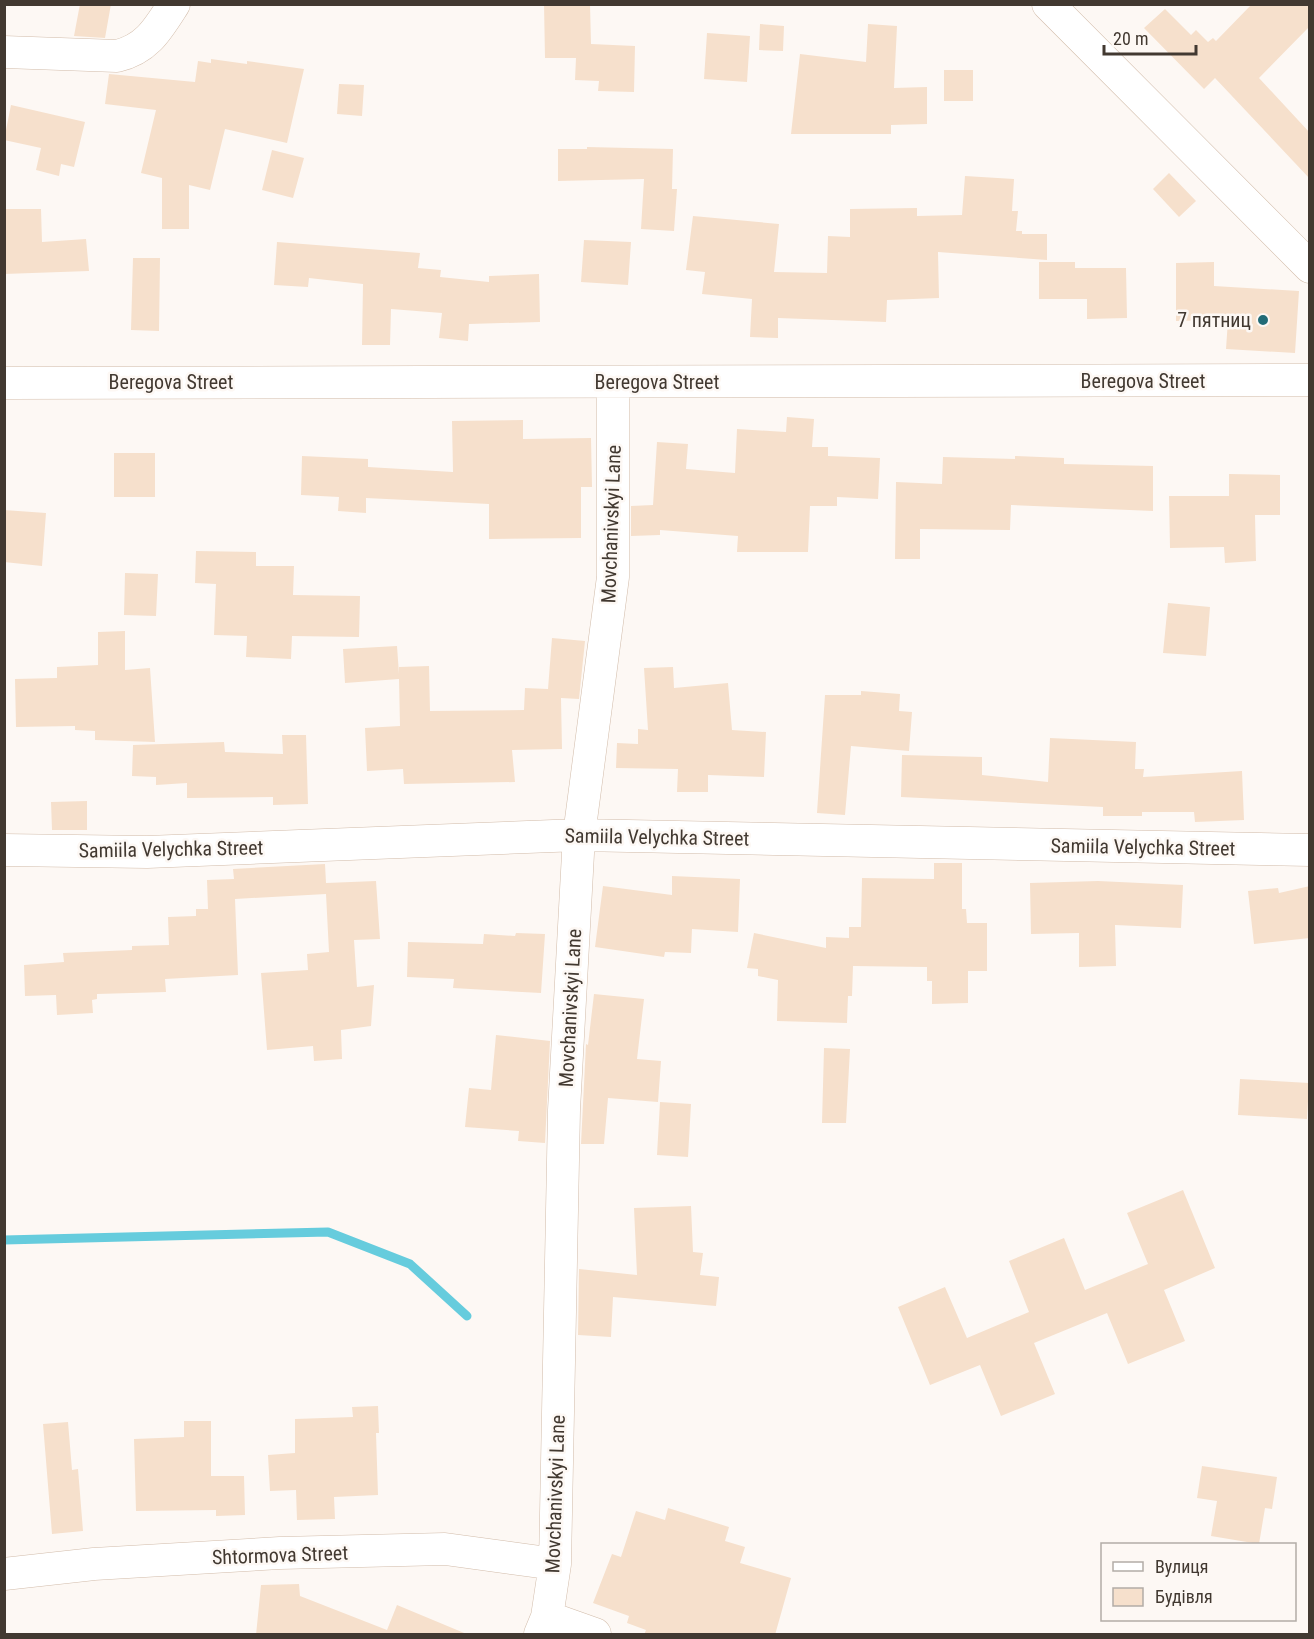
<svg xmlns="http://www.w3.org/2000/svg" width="1314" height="1639" font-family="'Roboto Condensed',sans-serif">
<rect width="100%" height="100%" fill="#fdf8f4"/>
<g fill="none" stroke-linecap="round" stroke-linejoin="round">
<!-- stream -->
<path stroke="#6cd" stroke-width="9" d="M 4,1240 L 328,1232 L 410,1264 L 467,1316"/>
</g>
<!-- building -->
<path fill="#f6e0cc" d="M 80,4 L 111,4 L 105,38 L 74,36 Z
M 544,4 L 590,4 L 591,44 L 635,46 L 634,92 L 598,91 L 599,81 L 575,80 L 576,58 L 545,58 Z
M 1252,4 L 1310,4 L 1310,26 L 1259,78 L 1310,133 L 1310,179 L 1215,78 L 1204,89 L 1144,28 L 1165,9 L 1191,35 L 1196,30 L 1208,42 L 1213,38 L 1216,41 Z
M 760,24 L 784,26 L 783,51 L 759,50 Z
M 868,24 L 897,26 L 894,88 L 927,87 L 927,124 L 891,125 L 891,134 L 791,134 L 800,54 L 866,62 Z
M 707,33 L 750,36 L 747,82 L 704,79 Z
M 211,59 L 247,64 L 247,61 L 304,69 L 287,143 L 225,129 L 210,190 L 189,185 L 189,229 L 162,229 L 162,178 L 141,173 L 156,110 L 105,104 L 109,74 L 195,82 L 198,61 L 211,63 Z
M 944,70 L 973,70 L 973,101 L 944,101 Z
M 339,84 L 364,85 L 362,116 L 337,114 Z
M 11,105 L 85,122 L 74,167 L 61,164 L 59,176 L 36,170 L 41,148 L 4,140 Z
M 587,147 L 673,149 L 672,189 L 677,189 L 674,231 L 641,229 L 644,179 L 558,181 L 558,149 L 587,149 Z
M 272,150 L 304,158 L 293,198 L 262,190 Z
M 1169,173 L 1196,201 L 1179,217 L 1153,189 Z
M 965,176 L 1014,179 L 1012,211 L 1018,211 L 1016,231 L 1022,231 L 1022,234 L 1047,234 L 1047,260 L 938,252 L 939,298 L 887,300 L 886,322 L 778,318 L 778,338 L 750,337 L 752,299 L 702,294 L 705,272 L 686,270 L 693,216 L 779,224 L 774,272 L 827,273 L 828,236 L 850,237 L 850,209 L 917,208 L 917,216 L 962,215 Z
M 4,209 L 41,209 L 42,242 L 86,239 L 89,271 L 4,274 Z
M 584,240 L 631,242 L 628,285 L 581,282 Z
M 277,242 L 420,253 L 418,268 L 441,270 L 440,277 L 489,282 L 489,276 L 539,274 L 540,322 L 469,324 L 468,341 L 439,338 L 442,313 L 391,309 L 390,345 L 362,345 L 363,284 L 309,278 L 308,287 L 274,285 Z
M 133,258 L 160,258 L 159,331 L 131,330 Z
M 1039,262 L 1075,262 L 1075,268 L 1126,268 L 1127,318 L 1087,319 L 1087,299 L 1039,299 Z
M 1214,262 L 1214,286 L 1299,291 L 1295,353 L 1226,349 L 1228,320 L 1176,321 L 1176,263 Z
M 787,417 L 814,419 L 812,447 L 828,447 L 828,456 L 880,458 L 878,499 L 837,497 L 837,506 L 810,506 L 808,552 L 737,552 L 738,536 L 660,530 L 660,535 L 631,536 L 631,506 L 653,505 L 657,442 L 688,444 L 686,469 L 735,473 L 737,429 L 786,432 Z
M 523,420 L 523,439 L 591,438 L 592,487 L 581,487 L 581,538 L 489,539 L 489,504 L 366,498 L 366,513 L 338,511 L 339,497 L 301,495 L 302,456 L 368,459 L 368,467 L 453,472 L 452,421 Z
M 114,453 L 155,453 L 155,497 L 114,497 Z
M 1015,456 L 1064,458 L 1064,464 L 1153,466 L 1153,511 L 1011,505 L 1010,530 L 920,529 L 920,559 L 895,559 L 896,482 L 942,484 L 943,457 L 1015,459 Z
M 1229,474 L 1280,475 L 1280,515 L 1255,515 L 1256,561 L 1225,563 L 1224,547 L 1170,548 L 1169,496 L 1229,496 Z
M 4,510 L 46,513 L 42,566 L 4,562 Z
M 196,551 L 256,552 L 256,566 L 294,566 L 293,595 L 360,596 L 359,637 L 292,636 L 291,659 L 246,657 L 247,636 L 214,635 L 216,584 L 195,583 Z
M 125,573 L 158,574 L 156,616 L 124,615 Z
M 1168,603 L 1210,607 L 1206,656 L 1163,653 Z
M 125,631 L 125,670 L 150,668 L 155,742 L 95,740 L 95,731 L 75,730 L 75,726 L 16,727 L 15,679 L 57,678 L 57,667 L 98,665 L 98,632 Z
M 552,638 L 585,641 L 579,699 L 561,698 L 562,749 L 512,750 L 515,782 L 404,784 L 403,769 L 367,771 L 365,728 L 400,726 L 399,679 L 345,683 L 343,649 L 397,646 L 399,674 L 399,667 L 429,666 L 430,711 L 524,710 L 525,688 L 548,689 Z
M 673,667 L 674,688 L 728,683 L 732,730 L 766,732 L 764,777 L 708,775 L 708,792 L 677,792 L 678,769 L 616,768 L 617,743 L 638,744 L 638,729 L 648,730 L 644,668 Z
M 861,691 L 900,694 L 899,711 L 912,712 L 909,751 L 851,746 L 845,815 L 817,813 L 825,695 L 861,695 Z
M 282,735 L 306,735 L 308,804 L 273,805 L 273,797 L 187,798 L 187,783 L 156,785 L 156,777 L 132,776 L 133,745 L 224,742 L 225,752 L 283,754 Z
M 1050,738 L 1136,742 L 1135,769 L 1144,769 L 1143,777 L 1242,771 L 1244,820 L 1195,822 L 1194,812 L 1142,812 L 1142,816 L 1103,816 L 1103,807 L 901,797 L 902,755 L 982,757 L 982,775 L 1048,782 Z
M 87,801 L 87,830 L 52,830 L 51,802 Z
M 934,863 L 962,863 L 962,909 L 966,909 L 967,923 L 987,923 L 987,971 L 968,971 L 968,1003 L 932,1004 L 932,981 L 927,981 L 927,967 L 853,966 L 852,996 L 848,996 L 847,1023 L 777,1021 L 778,980 L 758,976 L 758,969 L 747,968 L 754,933 L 826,948 L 826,937 L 849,938 L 849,927 L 861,927 L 862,878 L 934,879 Z
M 325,864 L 326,883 L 376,881 L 380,939 L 354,940 L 357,987 L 374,985 L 371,1026 L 341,1030 L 342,1059 L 314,1061 L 313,1046 L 267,1050 L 261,973 L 308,970 L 307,954 L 329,952 L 326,894 L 235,899 L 238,975 L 165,979 L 166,992 L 97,994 L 97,999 L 92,1000 L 93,1013 L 57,1015 L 56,995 L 25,996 L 24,965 L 64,962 L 63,953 L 132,950 L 132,946 L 169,945 L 168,917 L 196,916 L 196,909 L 208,909 L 207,880 L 234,879 L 233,869 Z
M 672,876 L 740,879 L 738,932 L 692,929 L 691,953 L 665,952 L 664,957 L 595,947 L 603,886 L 672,895 Z
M 1098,881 L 1183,885 L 1181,928 L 1115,925 L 1116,966 L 1079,967 L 1079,933 L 1031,934 L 1030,883 Z
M 1310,886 L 1310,938 L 1254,944 L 1248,891 L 1278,888 L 1279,893 Z
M 516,933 L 545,934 L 541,993 L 453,988 L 454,979 L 407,977 L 408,942 L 483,944 L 484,934 L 515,936 Z
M 594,994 L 644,999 L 637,1059 L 661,1061 L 658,1102 L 608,1098 L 604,1144 L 581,1144 L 586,1044 L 588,1045 Z
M 496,1035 L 550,1041 L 545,1143 L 518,1141 L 519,1131 L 465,1127 L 469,1088 L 491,1090 Z
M 824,1048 L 850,1049 L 846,1123 L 822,1123 Z
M 1240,1079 L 1309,1083 L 1307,1119 L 1238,1115 Z
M 660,1102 L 691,1104 L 688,1157 L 657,1155 Z
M 1183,1190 L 1215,1268 L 1164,1290 L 1185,1341 L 1128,1364 L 1107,1313 L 1034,1343 L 1055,1394 L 1001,1416 L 980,1365 L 930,1385 L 898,1307 L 945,1287 L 967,1338 L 1029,1312 L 1009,1261 L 1064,1238 L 1085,1290 L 1148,1264 L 1127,1213 Z
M 691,1206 L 693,1252 L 703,1253 L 700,1275 L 719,1277 L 716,1306 L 613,1297 L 611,1337 L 578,1335 L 579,1269 L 637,1275 L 634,1208 Z
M 378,1406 L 379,1433 L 376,1433 L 378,1495 L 334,1497 L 335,1519 L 297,1520 L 296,1490 L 270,1491 L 268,1455 L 295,1453 L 295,1419 L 353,1417 L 352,1407 Z
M 184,1421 L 211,1421 L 211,1476 L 244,1476 L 245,1515 L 216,1516 L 216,1510 L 136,1511 L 134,1439 L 184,1437 Z
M 68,1422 L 72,1470 L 78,1469 L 83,1531 L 52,1534 L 43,1424 Z
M 1202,1466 L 1277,1477 L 1272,1509 L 1265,1508 L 1259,1544 L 1211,1536 L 1217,1501 L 1197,1498 Z
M 668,1508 L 729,1527 L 725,1541 L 745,1547 L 740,1563 L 791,1578 L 775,1635 L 644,1635 L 646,1630 L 627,1623 L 629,1616 L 593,1603 L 612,1554 L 621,1557 L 636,1511 L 665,1520 Z
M 299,1584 L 300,1596 L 387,1630 L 397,1605 L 469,1635 L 256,1635 L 261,1585 Z"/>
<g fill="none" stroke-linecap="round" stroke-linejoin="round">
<defs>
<path id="minor" d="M 1048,4 L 1310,267
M 4,52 L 117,56 C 147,49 158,29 174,4
M 4,383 L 1310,380
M 4,850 L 147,852 L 579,835 L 1310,850
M 4,1574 L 94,1564 L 280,1553 L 445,1549 L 555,1564
M 547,1617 L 595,1634
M 540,1634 L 547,1617 L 555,1564 L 564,1110 L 579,835 L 613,577 L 613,382"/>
</defs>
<!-- minor casing -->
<use href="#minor" stroke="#d2bcaa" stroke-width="33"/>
<!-- minor -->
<use href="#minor" stroke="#fff" stroke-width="32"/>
</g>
<!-- markers -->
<circle fill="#226b76" stroke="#fdf8f4" stroke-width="2" cx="1263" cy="320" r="6"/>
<g text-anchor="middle" stroke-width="5" stroke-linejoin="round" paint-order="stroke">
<!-- poi labels -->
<g font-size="20" fill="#423931" stroke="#fdf8f4" text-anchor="end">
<text x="1251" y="327">7 пятниц</text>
</g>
<!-- street labels -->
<g font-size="20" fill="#423931" stroke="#fdf8f4">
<text x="1143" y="388">Beregova Street</text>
<text x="171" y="389">Beregova Street</text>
<text x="657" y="389">Beregova Street</text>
<text transform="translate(611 524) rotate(-88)" y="7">Movchanivskyi Lane</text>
<text transform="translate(657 837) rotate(1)" y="7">Samiila Velychka Street</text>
<text transform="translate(1143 847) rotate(1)" y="7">Samiila Velychka Street</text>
<text transform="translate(171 849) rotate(-1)" y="7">Samiila Velychka Street</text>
<text transform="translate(570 1008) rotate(-87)" y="7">Movchanivskyi Lane</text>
<text transform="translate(555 1494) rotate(-88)" y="7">Movchanivskyi Lane</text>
<text transform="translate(280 1555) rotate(-2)" y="7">Shtormova Street</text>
</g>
</g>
<!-- border -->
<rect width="1314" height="1639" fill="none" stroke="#423931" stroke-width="12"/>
<!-- legend -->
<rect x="1101" y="1543" width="195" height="78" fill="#fdf8f4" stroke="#b2aca6" stroke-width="1.5"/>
<rect x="1113" y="1562" width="30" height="9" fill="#ffffff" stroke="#b2aca6" stroke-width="1.5"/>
<text x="1155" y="1573" font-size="18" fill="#423931">Вулиця</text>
<rect x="1113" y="1588" width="30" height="18" fill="#f6e0cc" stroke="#b2aca6" stroke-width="1.5"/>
<text x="1155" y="1603" font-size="18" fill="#423931">Будівля</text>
<!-- scale -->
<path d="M1104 45v9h92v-9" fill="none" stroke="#423931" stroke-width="3"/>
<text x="1113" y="45" font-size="18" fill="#423931" stroke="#fdf8f4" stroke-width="4.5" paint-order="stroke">20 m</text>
</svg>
